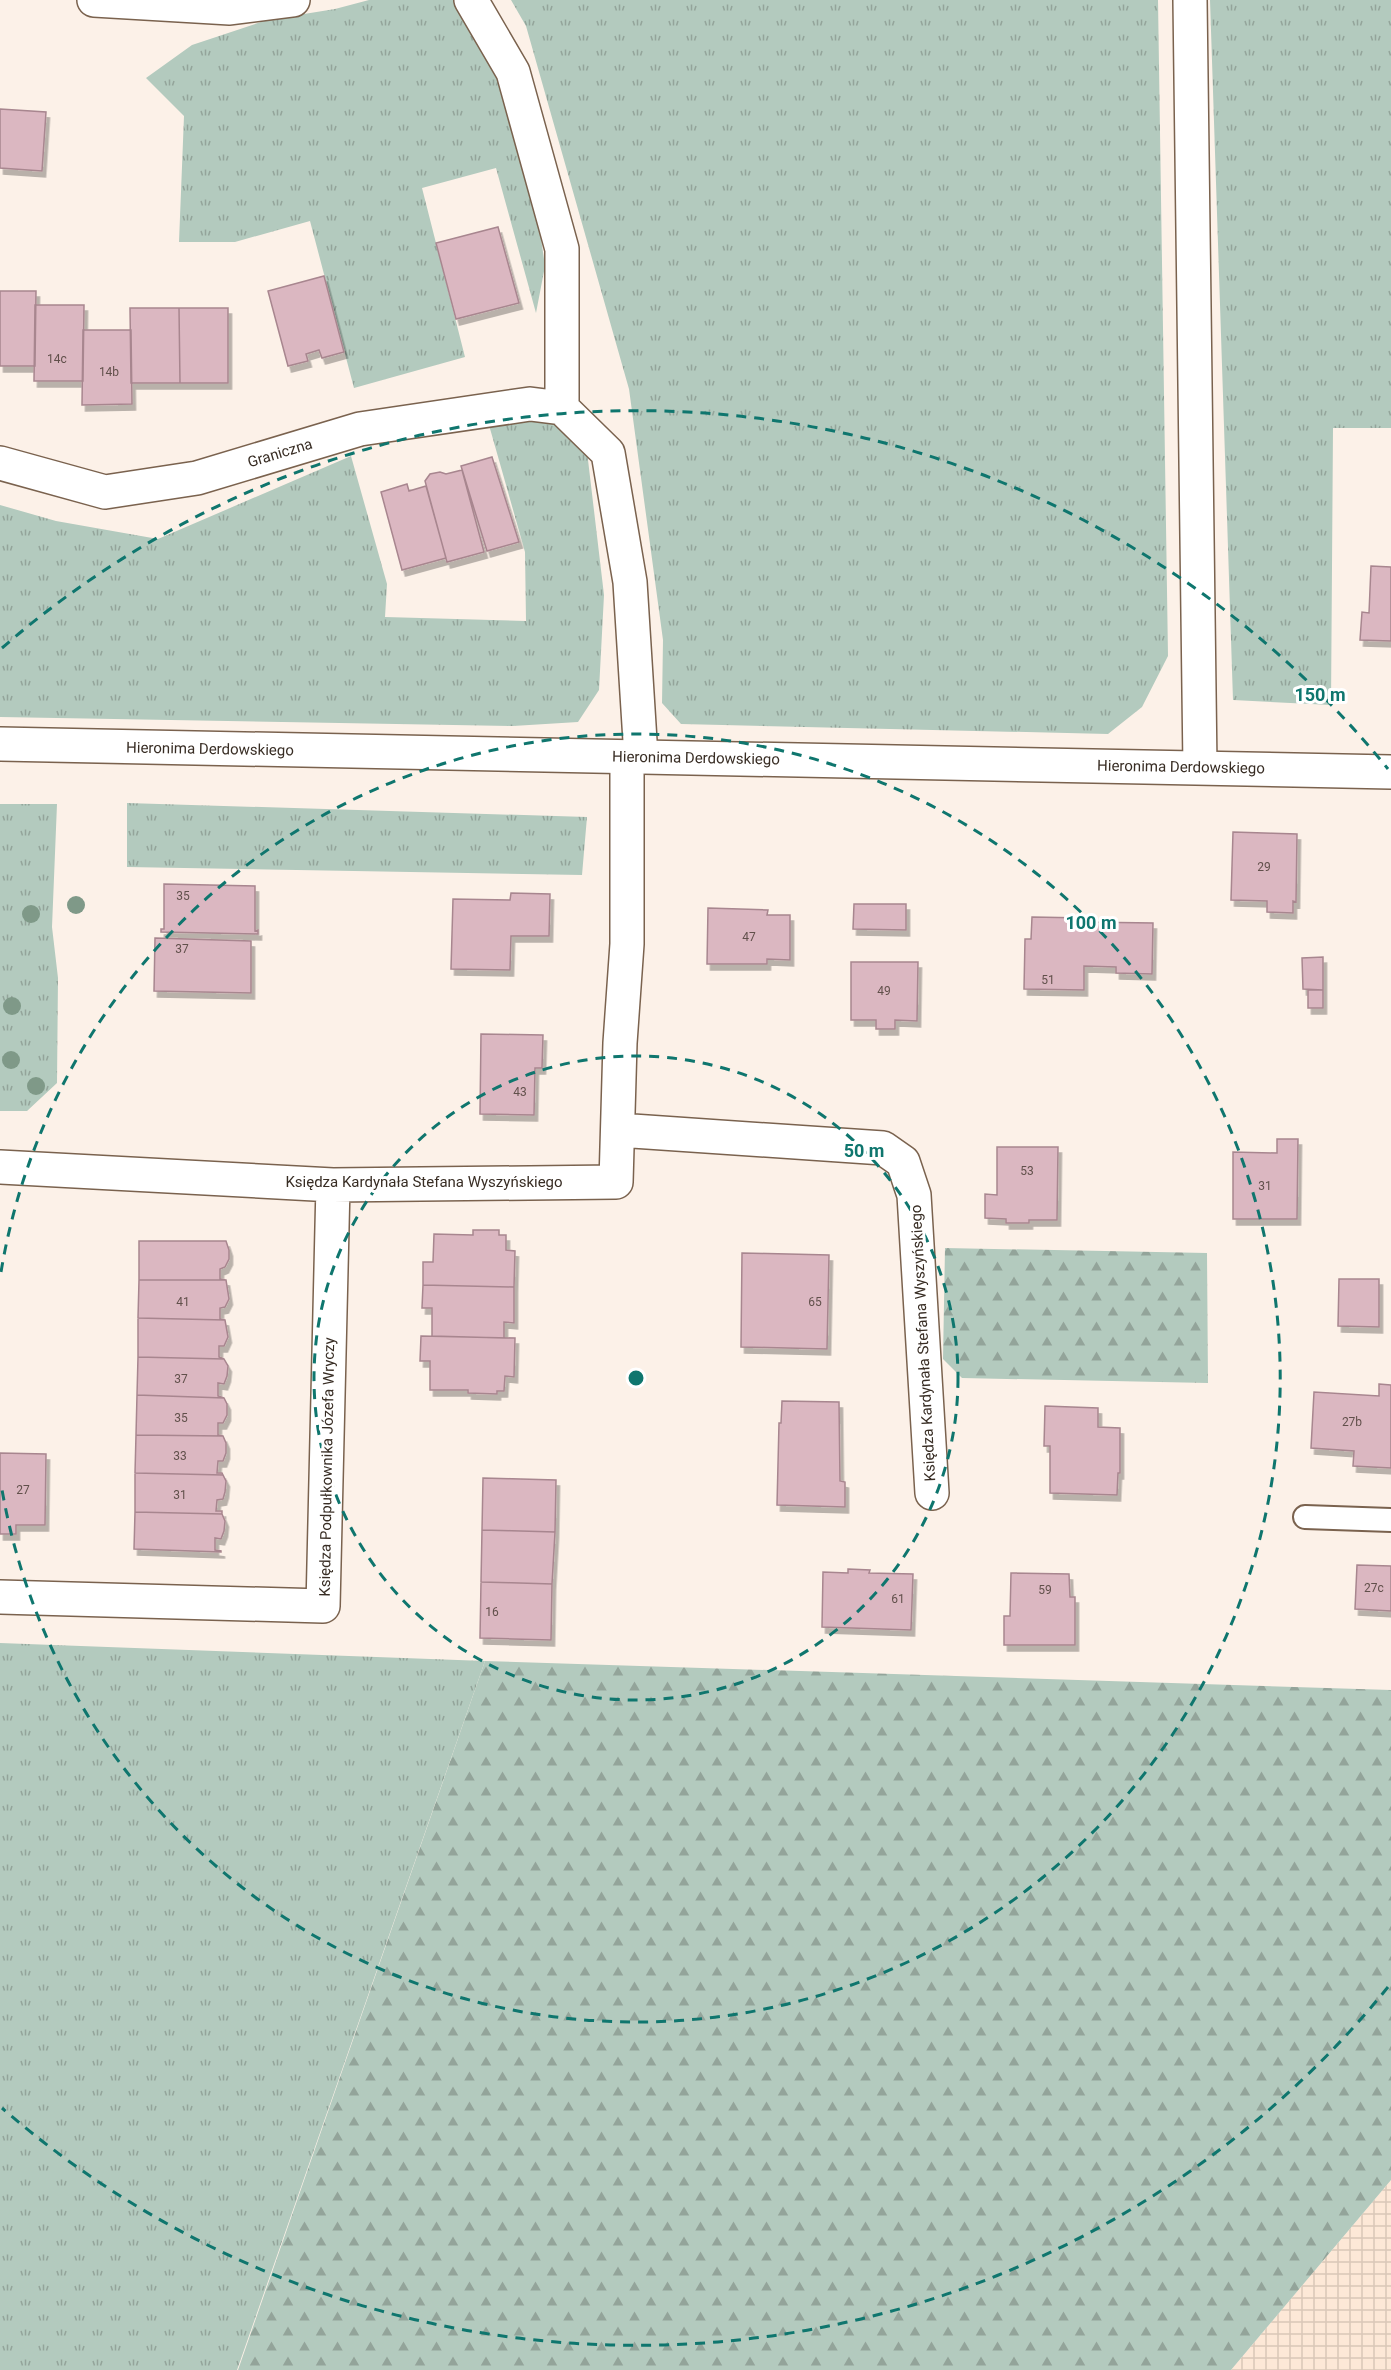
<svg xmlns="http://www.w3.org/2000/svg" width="1391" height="2370" font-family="Roboto,sans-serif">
<defs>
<pattern id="industrial-grid" width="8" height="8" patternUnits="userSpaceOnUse" patternTransform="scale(1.5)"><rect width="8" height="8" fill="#fde8d7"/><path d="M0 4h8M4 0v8" fill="none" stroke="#dac7b8"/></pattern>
<pattern id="grass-tufts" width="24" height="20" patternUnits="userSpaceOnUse" patternTransform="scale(1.5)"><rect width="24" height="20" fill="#b3cabe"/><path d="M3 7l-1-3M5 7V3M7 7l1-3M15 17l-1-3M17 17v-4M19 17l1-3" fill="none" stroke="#93a49a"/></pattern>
<pattern id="forest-firs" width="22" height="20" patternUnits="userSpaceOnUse" patternTransform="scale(1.5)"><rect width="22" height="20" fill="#b3cabe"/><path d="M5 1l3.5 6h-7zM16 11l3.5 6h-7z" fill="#93a49a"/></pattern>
<filter id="shadow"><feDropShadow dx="3.5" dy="6" stdDeviation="0" flood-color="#0004"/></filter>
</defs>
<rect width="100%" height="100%" fill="#fcf1e8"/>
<!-- industrial -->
<path fill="url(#industrial-grid)" d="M 1391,2180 L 1391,2370 L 1231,2370 Z"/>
<!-- grass -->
<path fill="url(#grass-tufts)" d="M 369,0 L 460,0 L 498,64 L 536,204 L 545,266 L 536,313 L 496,168 L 422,188 L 465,357 L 354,388 L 310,221 L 235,242 L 179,242 L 184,116 L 146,78 L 192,45 L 267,20 L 335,9 Z
M 511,0 L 1158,0 L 1168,656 L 1142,707 L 1108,734 L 681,724 L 662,703 L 663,640 L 629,389 L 526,26 Z
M 1210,0 L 1391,0 L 1391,428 L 1333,428 L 1331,705 L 1233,700 Z
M 553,415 L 586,443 L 604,595 L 599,690 L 578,722 L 513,726 L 0,717 L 0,505 L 56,521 L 158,539 L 351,456 L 387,584 L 385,617 L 526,621 L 525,552 L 487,418 Z
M 127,803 L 587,817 L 582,875 L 127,867 Z
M 0,804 L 57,804 L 52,927 L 58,978 L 57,1083 L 27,1111 L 0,1111 Z
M 0,1643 L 485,1661 L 237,2370 L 0,2370 Z"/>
<!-- forest -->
<path fill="url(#forest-firs)" d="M 945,1248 L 1207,1253 L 1208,1383 L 962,1378 L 943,1359 Z
M 485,1661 L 1391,1690 L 1391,2180 L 1231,2370 L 238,2370 Z"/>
<!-- building -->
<path fill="#dbb7c1" stroke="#a8868f" stroke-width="1.5" filter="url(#shadow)" d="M 0,109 L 46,112 L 42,171 L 0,168 Z
M 498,227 L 519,303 L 456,319 L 436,243 Z
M 324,276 L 344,352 L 322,358 L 319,350 L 306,354 L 308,361 L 288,366 L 268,291 Z
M 0,291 L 36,291 L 35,366 L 0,366 Z
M 35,305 L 84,305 L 83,381 L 34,381 Z
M 130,308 L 179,308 L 180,383 L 131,383 Z
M 179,308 L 228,308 L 228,383 L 180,383 Z
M 83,330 L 131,330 L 132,404 L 82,405 Z
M 492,457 L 519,542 L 487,551 L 461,466 Z
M 462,470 L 484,552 L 447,562 L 425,481 L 430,474 L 440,472 L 446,474 Z
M 407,484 L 409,491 L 426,486 L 446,558 L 402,570 L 381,492 Z
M 1371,566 L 1391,567 L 1391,641 L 1360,640 L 1362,612 L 1369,613 Z
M 1233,832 L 1297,834 L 1296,902 L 1293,901 L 1293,913 L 1267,912 L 1267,901 L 1231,900 Z
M 164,884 L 255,886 L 255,931 L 258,930 L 258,934 L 161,932 L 161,929 L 164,929 Z
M 511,893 L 550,894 L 549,936 L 511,936 L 510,970 L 451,969 L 453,899 L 510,900 Z
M 854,904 L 906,904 L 906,930 L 853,929 Z
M 708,908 L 768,910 L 767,915 L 790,915 L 790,960 L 767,959 L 767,964 L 707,964 Z
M 1032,917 L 1085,918 L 1085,922 L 1153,923 L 1152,974 L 1116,973 L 1116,967 L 1084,966 L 1084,990 L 1024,989 L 1025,939 L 1031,939 Z
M 155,938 L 251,941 L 251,993 L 154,991 Z
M 1323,957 L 1323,990 L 1303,989 L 1302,958 Z
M 851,962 L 918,962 L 917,1021 L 895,1020 L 895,1029 L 876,1029 L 876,1020 L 851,1020 Z
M 1308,990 L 1323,990 L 1323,1008 L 1308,1008 Z
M 481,1034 L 543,1035 L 542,1068 L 535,1068 L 534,1115 L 480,1114 Z
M 1277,1139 L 1298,1139 L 1297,1219 L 1233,1219 L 1233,1152 L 1277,1153 Z
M 997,1147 L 1058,1147 L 1057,1220 L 1029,1220 L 1029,1223 L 1006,1223 L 1006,1219 L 985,1218 L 985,1194 L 997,1195 Z
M 473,1230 L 499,1230 L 499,1235 L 506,1235 L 506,1250 L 515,1251 L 514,1287 L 423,1285 L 423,1262 L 433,1262 L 434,1234 L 473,1235 Z
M 139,1241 L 226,1241 L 229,1250 L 229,1259 L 225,1267 L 220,1269 L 220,1279 L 226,1280 L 139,1280 Z
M 742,1253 L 829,1255 L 827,1349 L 741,1347 Z
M 1339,1279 L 1379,1279 L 1379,1327 L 1338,1326 Z
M 139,1280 L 226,1280 L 229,1299 L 225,1307 L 220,1308 L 220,1319 L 225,1320 L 138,1318 Z
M 423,1285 L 514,1287 L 514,1323 L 504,1322 L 504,1338 L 432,1336 L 432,1308 L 422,1308 Z
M 138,1318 L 225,1320 L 228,1337 L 224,1346 L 219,1346 L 219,1357 L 224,1359 L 138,1357 Z
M 421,1336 L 515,1338 L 514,1377 L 505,1376 L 504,1391 L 497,1391 L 497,1394 L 468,1393 L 468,1390 L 430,1390 L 430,1361 L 420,1361 Z
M 138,1357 L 224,1359 L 228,1366 L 227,1376 L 224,1384 L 218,1383 L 218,1396 L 224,1398 L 137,1395 Z
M 1379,1384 L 1391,1385 L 1391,1468 L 1353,1466 L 1354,1451 L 1311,1448 L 1314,1392 L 1379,1396 Z
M 137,1395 L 224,1398 L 227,1404 L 227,1415 L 223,1423 L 218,1423 L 218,1435 L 223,1436 L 136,1435 Z
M 782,1401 L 839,1402 L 840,1481 L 845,1482 L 845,1507 L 777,1505 L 779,1423 L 781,1423 Z
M 1045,1406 L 1098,1408 L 1098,1427 L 1120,1428 L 1120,1473 L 1118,1473 L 1117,1495 L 1050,1493 L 1050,1446 L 1044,1446 Z
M 136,1435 L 223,1436 L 226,1443 L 226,1453 L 223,1461 L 218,1461 L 217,1473 L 222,1473 L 223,1475 L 135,1473 Z
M 0,1453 L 46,1454 L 45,1525 L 16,1525 L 16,1534 L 0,1534 Z
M 135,1473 L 223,1475 L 226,1481 L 225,1492 L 223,1499 L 217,1500 L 216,1511 L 222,1511 L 222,1514 L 135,1512 Z
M 483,1478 L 556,1480 L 555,1532 L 482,1530 Z
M 135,1512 L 222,1514 L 225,1521 L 224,1531 L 221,1539 L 215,1538 L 215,1550 L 221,1551 L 221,1552 L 134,1549 Z
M 482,1530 L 555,1532 L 552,1584 L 481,1582 Z
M 1357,1565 L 1391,1566 L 1391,1611 L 1355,1609 Z
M 848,1569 L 870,1570 L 869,1573 L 913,1574 L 911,1630 L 822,1627 L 823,1572 L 848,1573 Z
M 1011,1573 L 1069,1574 L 1070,1597 L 1075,1597 L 1075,1645 L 1004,1645 L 1004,1616 L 1010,1616 Z
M 481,1582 L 552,1584 L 551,1640 L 480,1638 Z"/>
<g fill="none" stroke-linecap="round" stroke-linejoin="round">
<defs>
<path id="service" d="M 1305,1517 L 1391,1520"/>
<path id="minor" d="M 94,0 L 230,8 L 293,0
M 471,0 L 513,72 L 562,249 L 562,408
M 1190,0 L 1200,767
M 0,463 L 105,492 L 197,478 L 360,429 L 530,404 L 562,408 L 608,453 L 630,582 L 641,757
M 618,1130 L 883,1148 L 903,1162 L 914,1195 L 932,1493
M 0,1167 L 333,1185 L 616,1182 L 620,1043 L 627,944 L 627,757
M 0,1597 L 323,1606 L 333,1185"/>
<path id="tertiary" d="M 0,744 L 1391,772"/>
</defs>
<!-- service casing -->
<use href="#service" stroke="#7a624e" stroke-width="26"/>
<!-- minor casing -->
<use href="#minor" stroke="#7a624e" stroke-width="36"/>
<!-- tertiary casing -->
<use href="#tertiary" stroke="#7a624e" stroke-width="36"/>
<!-- service -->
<use href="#service" stroke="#fff" stroke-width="22"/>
<!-- minor -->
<use href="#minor" stroke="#fff" stroke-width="33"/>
<!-- tertiary -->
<use href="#tertiary" stroke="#fff" stroke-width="33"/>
</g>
<!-- trees -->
<g fill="#7f9988">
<circle cx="76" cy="905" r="9"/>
<circle cx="31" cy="914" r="9"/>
<circle cx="12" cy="1006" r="9"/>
<circle cx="11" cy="1060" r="9"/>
<circle cx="36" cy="1086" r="9"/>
</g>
<!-- distance rings -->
<g fill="none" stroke="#0f766e" stroke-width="3" stroke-dasharray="10 8">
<circle cx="636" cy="1378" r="322"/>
<path d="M1 1272A644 644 0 1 1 1 1484"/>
<path d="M1388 1987A967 967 0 0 1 2 2108M2 648A967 967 0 0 1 1388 769"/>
</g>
<g text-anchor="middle" stroke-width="6" stroke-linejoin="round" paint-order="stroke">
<!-- number labels -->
<g font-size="12" fill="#61504b">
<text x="57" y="363">14c</text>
<text x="109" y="376">14b</text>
<text x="1264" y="871">29</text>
<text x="183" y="900">35</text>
<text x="749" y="941">47</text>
<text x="182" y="953">37</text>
<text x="1048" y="984">51</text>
<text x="884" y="995">49</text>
<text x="520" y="1096">43</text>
<text x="1027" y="1175">53</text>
<text x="1265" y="1190">31</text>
<text x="183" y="1306">41</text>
<text x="815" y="1306">65</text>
<text x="181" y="1383">37</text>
<text x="181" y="1422">35</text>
<text x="1352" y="1426">27b</text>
<text x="180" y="1460">33</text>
<text x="23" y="1494">27</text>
<text x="180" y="1499">31</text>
<text x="1374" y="1592">27c</text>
<text x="1045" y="1594">59</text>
<text x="898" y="1603">61</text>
<text x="492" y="1616">16</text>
</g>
<!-- street labels -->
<g font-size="15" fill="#382d24" stroke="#fff">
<text transform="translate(280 453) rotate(-17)" y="5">Graniczna</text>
<text transform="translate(210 749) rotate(1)" y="5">Hieronima Derdowskiego</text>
<text transform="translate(696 758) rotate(1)" y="5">Hieronima Derdowskiego</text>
<text transform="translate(1181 767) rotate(1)" y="5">Hieronima Derdowskiego</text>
<text x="424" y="1187">Księdza Kardynała Stefana Wyszyńskiego</text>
<text transform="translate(923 1343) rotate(-93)" y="5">Księdza Kardynała Stefana Wyszyńskiego</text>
<text transform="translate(327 1467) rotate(-89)" y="5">Księdza Podpułkownika Józefa Wryczy</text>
</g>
</g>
<circle cx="636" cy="1378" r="9" fill="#0f766e" stroke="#fff" stroke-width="3"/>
<g font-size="18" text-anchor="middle" font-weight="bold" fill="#0f766e" stroke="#fff" stroke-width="6" stroke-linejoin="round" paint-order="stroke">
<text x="1320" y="701">150 m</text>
<text x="1091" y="929">100 m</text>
<text x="864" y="1157">50 m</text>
</g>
</svg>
